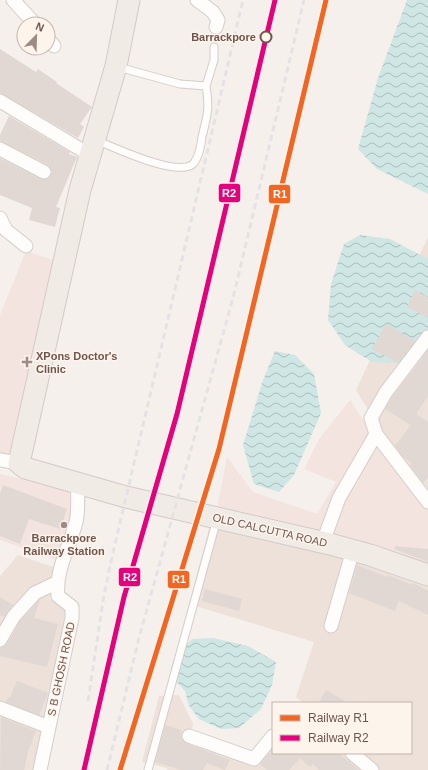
<svg xmlns="http://www.w3.org/2000/svg" width="428" height="770" font-family="Arial,sans-serif">
<defs>
<pattern id="water-waves" width="16" height="10" patternUnits="userSpaceOnUse"><rect width="16" height="10" fill="#cee6e4"/><path d="M0 5q4-4 8 0t8 0" fill="none" stroke="#acbdbb"/></pattern>
</defs>
<rect width="100%" height="100%" fill="#f5f0eb"/>
<!-- residential -->
<path fill="#ede1d9" d="M 428,237 L 428,489 L 382,433 L 356,390 Z
M 210,525 L 327,548 L 428,581 L 428,770 L 377,770 L 358,753 L 411,753 L 411,703 L 303,703 L 296,697 L 314,642 L 189,604 Z
M 18,555 L 56,568 L 50,599 L 68,610 L 34,770 L 0,770 L 0,576 Z
M 179,695 L 193,724 L 189,744 L 256,764 L 273,744 L 273,753 L 346,753 L 366,770 L 167,770 L 167,768 L 142,762 L 159,696 Z"/>
<!-- commercial -->
<path fill="#f4e4e0" d="M 26,251 L 59,262 L 27,378 L 8,462 L 0,460 L 0,315 Z
M 350,400 L 381,447 L 428,506 L 428,570 L 216,513 L 227,457 L 253,492 L 317,514 L 336,482 L 304,469 L 319,439 Z
M 0,474 L 69,490 L 72,520 L 56,560 L 0,540 Z"/>
<!-- water -->
<path fill="url(#water-waves)" d="M 407,0 L 428,0 L 428,194 L 377,169 L 358,149 L 378,78 Z
M 360,235 L 390,239 L 428,259 L 428,339 L 405,363 L 372,362 L 345,345 L 328,320 L 331,284 L 344,244 Z
M 275,351 L 295,355 L 314,374 L 321,413 L 294,475 L 279,492 L 254,484 L 243,445 L 263,380 Z
M 213,638 L 248,646 L 276,662 L 272,685 L 261,709 L 239,728 L 221,729 L 199,719 L 189,706 L 185,691 L 170,675 L 173,660 L 192,639 Z"/>
<!-- building -->
<path fill="#e1d8d3" d="M 0,49 L 36,72 L 38,69 L 57,82 L 56,83 L 92,107 L 80,124 L 84,127 L 78,138 L 0,93 Z
M 9,116 L 70,152 L 69,154 L 77,157 L 56,207 L 60,208 L 55,227 L 29,220 L 32,208 L 0,195 L 0,158 L 41,179 L 48,179 L 52,172 L 48,165 L 0,141 L 0,135 Z
M 415,290 L 428,297 L 428,318 L 407,307 Z
M 386,324 L 415,341 L 398,363 L 372,349 Z
M 428,350 L 428,396 L 416,414 L 428,422 L 428,477 L 423,483 L 410,465 L 412,463 L 403,457 L 395,446 L 411,425 L 385,409 L 393,396 Z
M 3,485 L 67,509 L 60,529 L 29,519 L 20,544 L 0,536 L 0,494 Z
M 395,546 L 428,549 L 428,562 L 394,549 Z
M 357,565 L 387,577 L 388,575 L 412,585 L 413,583 L 428,591 L 428,615 L 399,601 L 395,611 L 349,593 Z
M 205,589 L 242,599 L 239,611 L 202,601 Z
M 0,597 L 13,605 L 4,617 L 0,615 Z
M 40,599 L 34,618 L 58,624 L 47,667 L 0,656 L 0,648 L 7,644 L 20,621 Z
M 17,681 L 48,693 L 39,715 L 6,702 L 8,697 L 10,698 Z
M 326,690 L 348,703 L 319,703 Z
M 1,717 L 36,731 L 28,752 L 24,770 L 0,770 Z
M 165,725 L 181,730 L 181,738 L 186,743 L 230,760 L 225,770 L 207,763 L 203,770 L 182,770 L 155,762 Z
M 269,753 L 338,753 L 359,770 L 319,770 L 313,764 L 310,767 L 300,758 L 289,770 L 267,770 L 260,764 Z"/>
<g fill="none" stroke-linecap="round" stroke-linejoin="round">
<defs>
<path id="lane" d="M 118,67 L 180,84 L 206,86 L 214,60 L 214,47
M 96,140 C 113,147 180,179 194,163 C 199,156 201,146 202,137 C 207,116 210,109 206,86
M 148,770 L 217,519"/>
<path id="street" d="M 13,0 L 35,24
M 197,0 L 213,12 L 218,20 L 216,27
M 48,39 L 54,46
M 0,101 L 90,155
M 0,149 L 44,172
M 0,218 L 6,230 L 26,246
M 428,337 L 386,392 L 371,418 L 376,434 L 428,502
M 0,460 L 19,463
M 323,542 L 339,498 L 376,434
M 331,626 L 353,550
M 0,640 L 14,616 L 35,593 L 58,582
M 0,708 L 49,727
M 189,736 L 254,759 L 273,736
M 352,753 L 372,770
M 40,770 L 72,618 L 72,607 L 58,596 C 55,570 70,546 76,522 C 79,509 77,495 78,482"/>
<path id="primary" d="M 129,0 L 116,66 L 80,190 L 19,463 L 25,468 L 126,497 L 330,544 L 370,555 L 428,575"/>
</defs>
<!-- lane casing -->
<use href="#lane" stroke="#d4cdc9" stroke-width="9"/>
<!-- street casing -->
<use href="#street" stroke="#d4cdc9" stroke-width="15"/>
<!-- primary casing -->
<use href="#primary" stroke="#d3cac7" stroke-width="23"/>
<!-- lane -->
<use href="#lane" stroke="#fefdfc" stroke-width="7"/>
<!-- street -->
<use href="#street" stroke="#fefdfc" stroke-width="13"/>
<!-- primary -->
<use href="#primary" stroke="#f1ebe6" stroke-width="21"/>
<!-- rail -->
<path stroke="#e4e2e4" stroke-width="3" stroke-dasharray="6 4" stroke-linecap="butt" d="M 88,701 L 103,601 L 111,561 L 243,0
M 107,770 L 139,638 L 234,294 L 304,0
M 120,770 L 219,449 L 326,0"/>
<defs>
<path id="rail-1" d="M 120,770 L 219,449 L 326,0"/>
<path id="rail-2" d="M 84,770 L 124,597 L 177,414 L 275,0"/>
</defs>
<!-- rail-1 casing -->
<use href="#rail-1" stroke="#fdf4ec" stroke-width="8"/>
<!-- rail-2 casing -->
<use href="#rail-2" stroke="#fdf4ec" stroke-width="8"/>
<!-- rail-1 -->
<use href="#rail-1" stroke="#f26522" stroke-width="5"/>
<!-- rail-2 -->
<use href="#rail-2" stroke="#e5007d" stroke-width="5"/>
</g>
<!-- markers -->
<circle fill="#fdf4ec" stroke="#70554e" stroke-width="2" cx="266" cy="37" r="5.5"/>
<g fill="#9f8b85" stroke="#fdf4ec" stroke-width="1.5">
<path d="M25 356h4v4h4v4h-4v4h-4v-4h-4v-4h4z"/>
<circle cx="64" cy="525" r="4"/>
</g>
<g text-anchor="middle" stroke-width="3" stroke-linejoin="round" paint-order="stroke">
<!-- stop labels -->
<g font-size="11" font-weight="bold" fill="#70554e" stroke="#fdf4ec" text-anchor="end">
<text x="256" y="41">Barrackpore</text>
</g>
<!-- poi labels -->
<g font-size="11" font-weight="bold" fill="#70554e" stroke="#fdf4ec" text-anchor="start">
<text x="36" y="360">XPons Doctor's<tspan x="36" dy="13">Clinic</tspan></text>
<text x="64" y="542" text-anchor="middle">Barrackpore<tspan x="64" dy="13">Railway Station</tspan></text>
</g>
<!-- street labels -->
<g font-size="11" fill="#70554e" stroke="#fdf4ec">
<text transform="translate(270 530) rotate(13)" y="4">OLD CALCUTTA ROAD</text>
<text transform="translate(61 669) rotate(-78)" y="4">S B GHOSH ROAD</text>
</g>
</g>
<g stroke="#fdf4ec" stroke-width="1.5">
<rect x="218" y="183" width="23" height="20" rx="4" fill="#e5007d"/>
<rect x="268" y="184" width="23" height="20" rx="4" fill="#f26522"/>
<rect x="118" y="567" width="23" height="20" rx="4" fill="#e5007d"/>
<rect x="167" y="570" width="23" height="19" rx="4" fill="#f26522"/>
</g>
<g font-size="11" text-anchor="middle" font-weight="bold" fill="#fff">
<text x="229" y="197">R2</text>
<text x="280" y="198">R1</text>
<text x="130" y="581">R2</text>
<text x="179" y="583">R1</text>
</g>
<!-- legend -->
<rect x="272" y="702" width="140" height="52" fill="#fdf4ec" stroke="#c5b4ad"/>
<rect x="280" y="715" width="20" height="6" fill="#f26522" stroke="#c5b4ad"/>
<text x="308" y="722" font-size="12" fill="#70554e">Railway R1</text>
<rect x="280" y="735" width="20" height="6" fill="#e5007d" stroke="#c5b4ad"/>
<text x="308" y="742" font-size="12" fill="#70554e">Railway R2</text>
<!-- north arrow -->
<g transform="translate(36 36) rotate(23)"><circle r="19" fill="#fdf4ec" stroke="#c5b4ad"/>
<path d="M0-3L7 15L0 10L-7 15Z" fill="#9f8b85"/>
<text y="-6" font-size="11" font-weight="bold" text-anchor="middle" fill="#70554e">N</text>
</g>
</svg>
